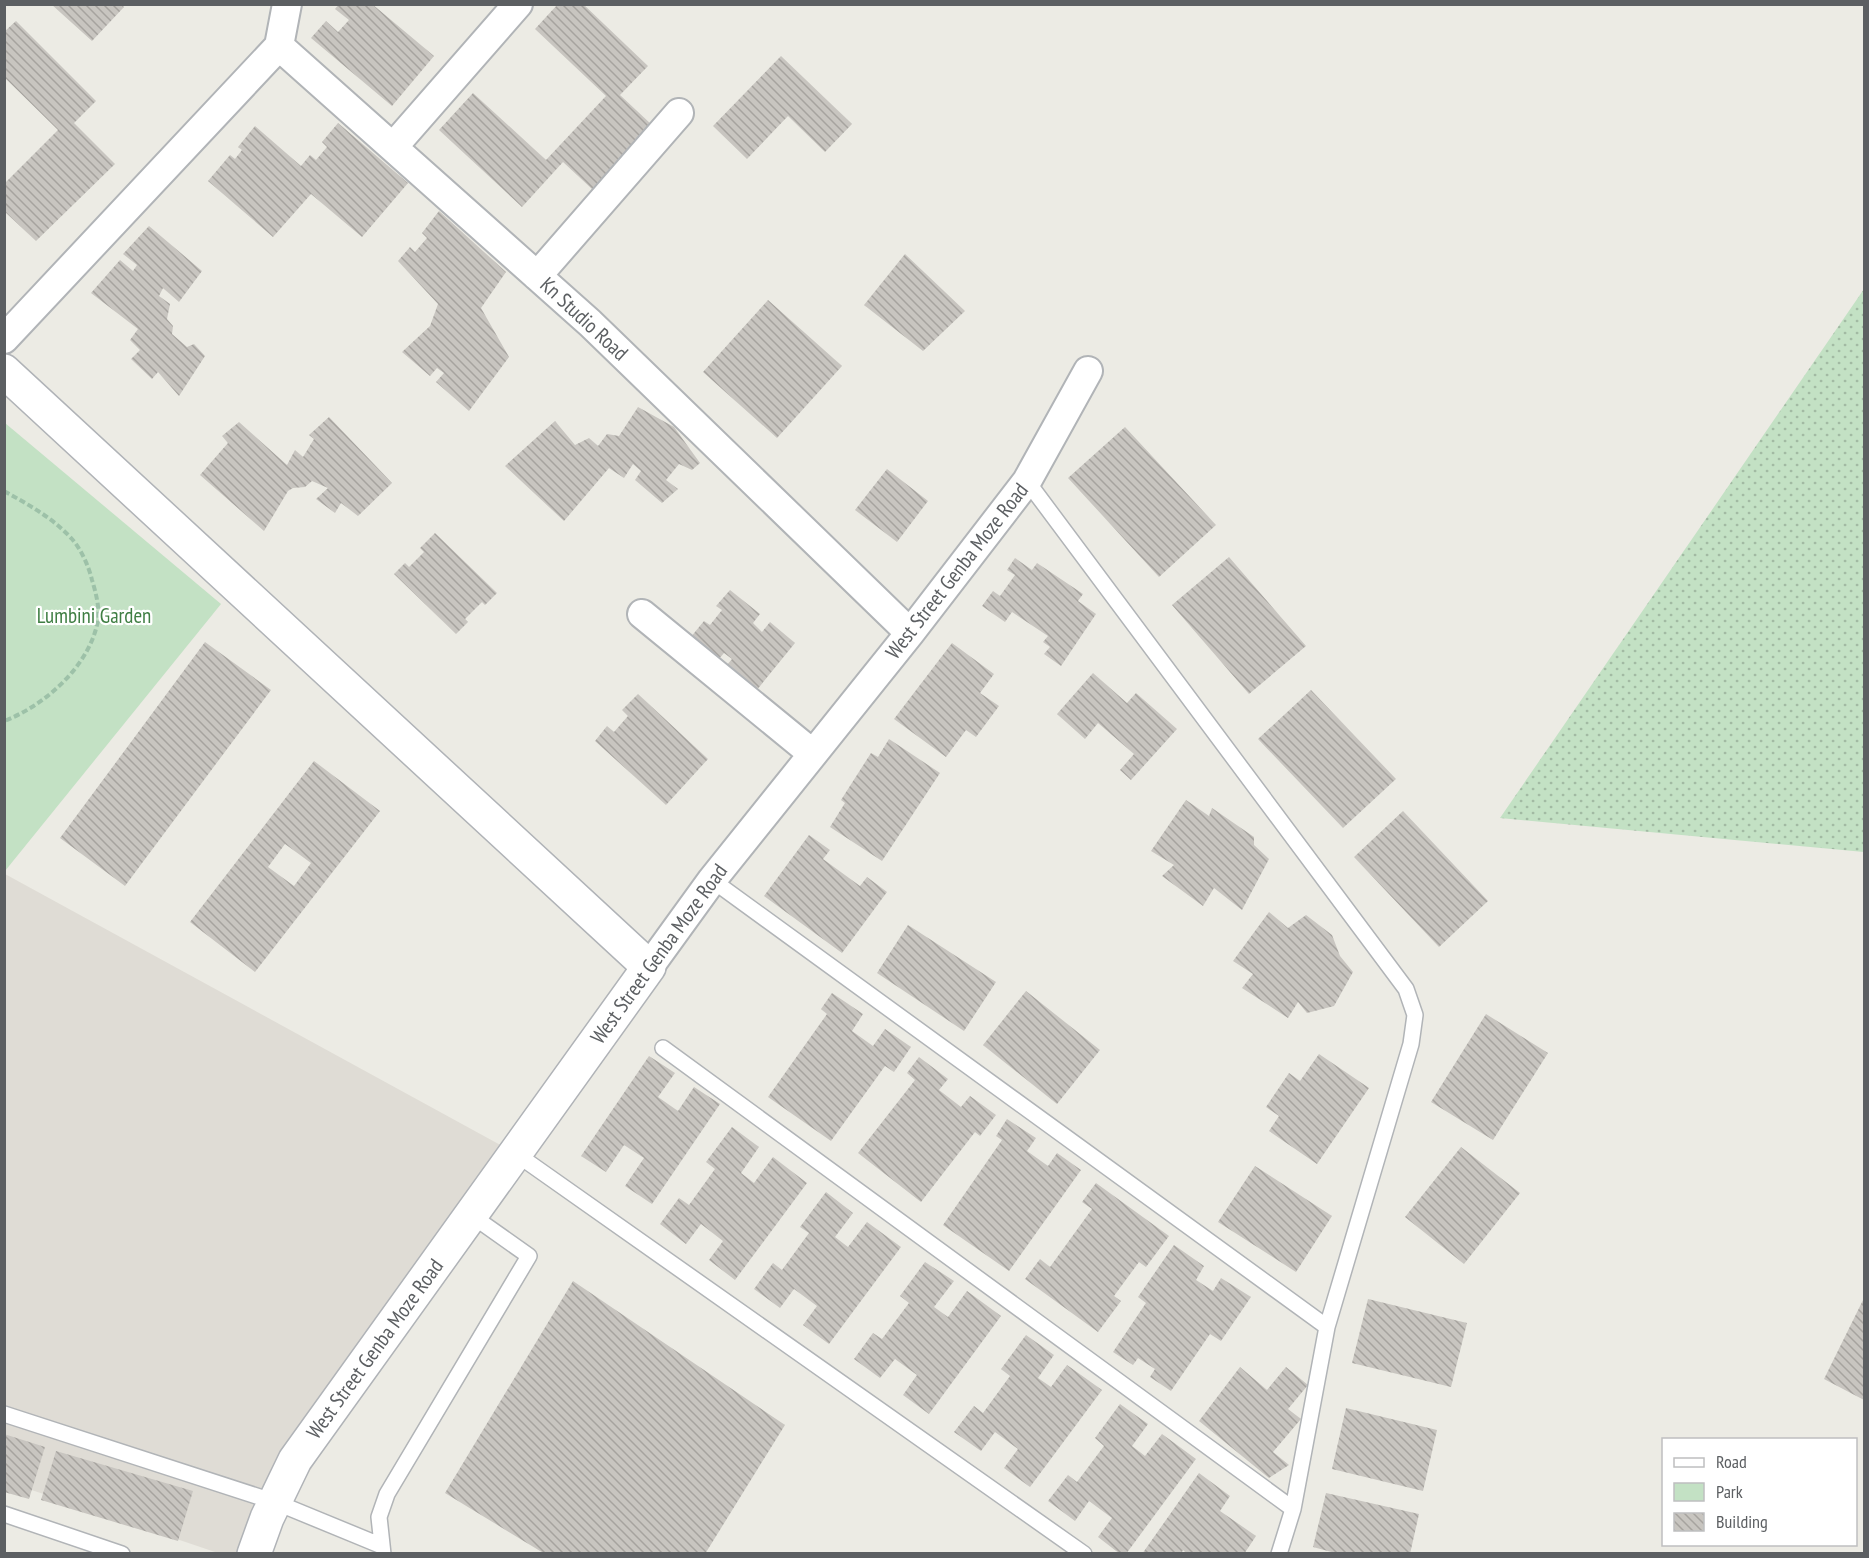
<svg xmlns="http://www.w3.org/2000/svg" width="1869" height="1558" font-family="'PT Sans Narrow',sans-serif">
<defs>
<pattern id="grass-dots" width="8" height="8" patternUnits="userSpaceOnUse" patternTransform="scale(1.5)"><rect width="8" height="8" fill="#c3e1c4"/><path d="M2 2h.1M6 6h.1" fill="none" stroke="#a2baa3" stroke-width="1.8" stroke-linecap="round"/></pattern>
<pattern id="building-back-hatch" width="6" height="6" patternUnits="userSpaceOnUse" patternTransform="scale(1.5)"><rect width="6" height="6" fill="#c8c5c0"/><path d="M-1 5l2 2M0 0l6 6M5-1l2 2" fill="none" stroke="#a6a39f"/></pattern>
</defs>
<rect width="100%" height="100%" fill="#ecebe4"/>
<!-- education -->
<path fill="#dfdcd5" d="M 5,874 L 515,1153 L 257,1553 L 218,1553 L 5,1481 Z"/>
<!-- grass -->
<path fill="url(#grass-dots)" d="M 1864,289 L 1864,852 L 1500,818 Z"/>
<!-- park -->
<path fill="#c3e1c4" d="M 5,423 L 221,604 L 5,871 Z"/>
<!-- building -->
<path fill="url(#building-back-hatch)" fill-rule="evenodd" d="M 51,4 L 121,4 L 124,7 L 92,41 Z
M 339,4 L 372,4 L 434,56 L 392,106 L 311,38 L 326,21 L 338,32 L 349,20 L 335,9 Z
M 558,4 L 583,4 L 648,66 L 620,95 L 652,125 L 592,189 L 563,162 L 522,207 L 439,130 L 473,93 L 546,160 L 606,96 L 535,29 Z
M 16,21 L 96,101 L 74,123 L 115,164 L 36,241 L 4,211 L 4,184 L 58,130 L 4,77 L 4,32 Z
M 781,56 L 852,124 L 825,152 L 788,116 L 747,159 L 713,126 Z
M 338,123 L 408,183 L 362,237 L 311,194 L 273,237 L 208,181 L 230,155 L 235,159 L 242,150 L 238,147 L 255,126 L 301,166 L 310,155 L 316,160 L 327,147 L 322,142 Z
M 439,211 L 506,272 L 481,308 L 509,357 L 469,411 L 436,382 L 444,373 L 437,368 L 430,376 L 402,352 L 430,326 L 438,304 L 398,261 L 410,247 L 415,252 L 427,238 L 422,233 Z
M 149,226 L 202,271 L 179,302 L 163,288 L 159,296 L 170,304 L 167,319 L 173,326 L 172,334 L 187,347 L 194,344 L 205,356 L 179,396 L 158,372 L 152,379 L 131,359 L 140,350 L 130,340 L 138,329 L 91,293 L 120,260 L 133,271 L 137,265 L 123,254 Z
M 905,254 L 965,311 L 923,351 L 864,305 Z
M 768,300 L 842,366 L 777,438 L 703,372 Z
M 638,407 L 674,427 L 700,463 L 692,470 L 679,464 L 666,480 L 678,489 L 662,503 L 635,480 L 641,471 L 633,464 L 624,478 L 609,468 L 564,521 L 505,466 L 555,421 L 575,445 L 589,438 L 598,446 L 607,434 L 619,436 Z
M 329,417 L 392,483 L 358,516 L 341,503 L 335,513 L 316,499 L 328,488 L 312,481 L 305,487 L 293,488 L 288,491 L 264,531 L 200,475 L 228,443 L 222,436 L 239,422 L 287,465 L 295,450 L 303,457 L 314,439 L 309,435 Z
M 1125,427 L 1216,525 L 1159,577 L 1068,478 Z
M 887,469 L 928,501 L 897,542 L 855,510 Z
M 435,533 L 497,593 L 485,605 L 482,602 L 465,619 L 468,622 L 456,634 L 394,574 L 405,563 L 409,567 L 424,552 L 420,548 Z
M 1229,557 L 1306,646 L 1249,694 L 1172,605 Z
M 1015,558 L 1032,570 L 1037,563 L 1083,594 L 1078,601 L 1096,614 L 1061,666 L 1044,654 L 1050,647 L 1043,642 L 1048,636 L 1012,612 L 1005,622 L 982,606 L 993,591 L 1000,596 L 1015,575 L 1007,570 Z
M 730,590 L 760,614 L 753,623 L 762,632 L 770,622 L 795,643 L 756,691 L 726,666 L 732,659 L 724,653 L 718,660 L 690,638 L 704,621 L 710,625 L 722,610 L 716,606 Z
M 205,642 L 271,690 L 125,886 L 60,838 Z
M 952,643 L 994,674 L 980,693 L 999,706 L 976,737 L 966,730 L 946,757 L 894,719 Z
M 1093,673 L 1127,703 L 1136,693 L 1177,729 L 1131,780 L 1120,770 L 1134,754 L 1098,723 L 1085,739 L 1057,714 Z
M 1311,690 L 1396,779 L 1343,828 L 1258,739 Z
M 638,694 L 708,759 L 666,805 L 595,741 L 607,726 L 614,732 L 628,716 L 622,710 Z
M 889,739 L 940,773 L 882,861 L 830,827 L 845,803 L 841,800 L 871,753 L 878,757 Z
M 314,761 L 380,811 L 255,972 L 190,922 ZM 285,844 L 311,863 L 294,886 L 268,867 Z
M 1186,800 L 1209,816 L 1212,808 L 1254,837 L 1254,845 L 1269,859 L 1242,910 L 1214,888 L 1203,906 L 1162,876 L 1174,865 L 1151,851 Z
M 1403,811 L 1488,901 L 1439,947 L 1354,857 Z
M 809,835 L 830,850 L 823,859 L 860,886 L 867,877 L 887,892 L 842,953 L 764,896 Z
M 1269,912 L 1288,928 L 1306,915 L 1332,935 L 1340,956 L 1353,972 L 1334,1006 L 1307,1013 L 1298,1002 L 1288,1018 L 1242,988 L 1253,974 L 1233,961 Z
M 908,925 L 996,982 L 964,1031 L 877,973 Z
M 1026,991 L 1100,1050 L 1057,1104 L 983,1045 Z
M 832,993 L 863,1014 L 852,1031 L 873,1046 L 885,1029 L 911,1047 L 894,1072 L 885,1066 L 831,1141 L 768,1097 L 827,1014 L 821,1009 Z
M 1486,1014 L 1548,1053 L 1493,1140 L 1431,1102 Z
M 1319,1054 L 1369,1088 L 1317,1164 L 1269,1131 L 1279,1116 L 1266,1107 L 1289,1073 L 1300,1081 Z
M 649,1056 L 675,1073 L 658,1097 L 678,1111 L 694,1087 L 720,1104 L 652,1204 L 625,1186 L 644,1158 L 624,1145 L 606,1172 L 581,1156 Z
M 919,1057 L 948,1079 L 939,1090 L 961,1107 L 970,1096 L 996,1115 L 980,1136 L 975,1132 L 921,1202 L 858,1153 L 915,1080 L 907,1073 Z
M 1007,1119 L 1036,1138 L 1027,1151 L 1048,1166 L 1057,1153 L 1081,1170 L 1009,1271 L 943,1225 L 1002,1140 L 996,1136 Z
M 732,1127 L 759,1147 L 741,1173 L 754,1183 L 773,1157 L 807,1183 L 735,1280 L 709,1260 L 723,1241 L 701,1224 L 686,1244 L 660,1224 L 679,1198 L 689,1205 L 715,1169 L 706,1162 Z
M 1461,1147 L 1520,1193 L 1464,1264 L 1405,1217 Z
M 1255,1166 L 1332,1216 L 1296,1272 L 1218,1222 Z
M 1096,1183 L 1169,1236 L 1146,1267 L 1139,1262 L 1114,1296 L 1121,1301 L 1098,1332 L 1025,1279 L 1040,1259 L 1050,1267 L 1092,1209 L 1082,1202 Z
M 826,1192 L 853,1213 L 835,1237 L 848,1247 L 867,1222 L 901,1247 L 829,1344 L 803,1325 L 817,1306 L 794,1289 L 780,1308 L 754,1289 L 773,1263 L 782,1270 L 809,1233 L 800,1227 Z
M 1174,1245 L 1204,1266 L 1196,1280 L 1213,1291 L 1221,1278 L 1251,1297 L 1221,1341 L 1210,1334 L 1171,1391 L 1150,1377 L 1155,1369 L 1138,1358 L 1133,1365 L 1113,1352 L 1146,1303 L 1138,1297 Z
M 925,1262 L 954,1281 L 934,1307 L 948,1317 L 967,1291 L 1001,1316 L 929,1414 L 903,1395 L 917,1375 L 895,1359 L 880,1378 L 854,1359 L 873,1333 L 882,1339 L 909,1303 L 900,1296 Z
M 573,1281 L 785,1425 L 705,1554 L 545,1554 L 445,1493 Z
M 1864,1298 L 1864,1400 L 1824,1379 Z
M 1368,1299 L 1467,1323 L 1451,1387 L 1352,1363 Z
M 1026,1335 L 1054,1355 L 1038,1378 L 1051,1387 L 1067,1365 L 1102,1390 L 1030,1487 L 1004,1468 L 1018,1449 L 995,1432 L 981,1451 L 954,1432 L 974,1406 L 983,1413 L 1010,1376 L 1001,1369 Z
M 1240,1367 L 1267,1390 L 1286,1367 L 1308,1385 L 1288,1409 L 1301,1419 L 1273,1452 L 1289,1465 L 1269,1478 L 1199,1421 Z
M 1120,1404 L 1148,1424 L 1132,1446 L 1145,1456 L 1162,1434 L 1196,1459 L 1126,1554 L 1120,1554 L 1098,1537 L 1112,1518 L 1089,1501 L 1075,1521 L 1048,1501 L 1068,1475 L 1077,1482 L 1104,1446 L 1095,1438 Z
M 1346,1408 L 1437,1430 L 1423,1491 L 1332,1469 Z
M 4,1434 L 45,1447 L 29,1499 L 4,1492 Z
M 56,1451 L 193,1491 L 178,1541 L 41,1500 Z
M 1199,1473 L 1230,1496 L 1220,1511 L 1256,1536 L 1244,1554 L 1187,1554 L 1183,1550 L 1181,1554 L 1142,1554 Z
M 1326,1493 L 1419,1514 L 1410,1554 L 1339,1554 L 1313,1547 Z"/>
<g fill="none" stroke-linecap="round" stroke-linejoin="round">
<defs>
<path id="lane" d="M 1027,481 L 1406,989 L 1415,1015 L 1411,1044 L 1327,1327 L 1293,1509 L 1279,1554
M 712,880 L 1327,1327
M 663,1048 L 1293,1509
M 515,1153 L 1084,1554
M 4,1414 L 275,1502 L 382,1546
M 4,1514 L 122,1554
M 383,1554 L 379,1517 L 387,1494 L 529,1256 L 471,1215"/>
<path id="street" d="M 279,46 L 590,323 L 910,633
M 279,46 L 287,4
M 393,147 L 518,4
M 537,276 L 679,113
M 4,339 L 279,46
M 642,614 L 813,754
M 649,967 L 712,880 L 910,633 L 1027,481 L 1088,371"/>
<path id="secondary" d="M 4,371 L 649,967 L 295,1460 L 267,1518 L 254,1554"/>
</defs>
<!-- lane casing -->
<use href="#lane" stroke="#b1b4b7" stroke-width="18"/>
<!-- street casing -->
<use href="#street" stroke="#b1b4b7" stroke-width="32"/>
<!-- secondary casing -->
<use href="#secondary" stroke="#b0b3b7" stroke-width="36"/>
<!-- path -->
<path stroke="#9dc1a8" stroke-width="4" stroke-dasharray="6 3" stroke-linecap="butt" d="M 4,491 C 29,505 53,518 72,539 C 81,549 89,567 92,580 C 96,593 101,612 97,625 C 87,668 44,706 4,721"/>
<!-- lane -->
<use href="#lane" stroke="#fff" stroke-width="15"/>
<!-- street -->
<use href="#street" stroke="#fff" stroke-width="28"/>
<!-- secondary -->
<use href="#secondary" stroke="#fff" stroke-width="33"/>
</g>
<g text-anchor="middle" stroke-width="4.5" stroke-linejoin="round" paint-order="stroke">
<!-- street labels -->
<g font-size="21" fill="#5c5f62" stroke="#fff">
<text transform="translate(584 319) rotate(43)" y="7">Kn Studio Road</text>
<text transform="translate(957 571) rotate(-52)" y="7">West Street Genba Moze Road</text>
<text transform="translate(659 954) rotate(-54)" y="7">West Street Genba Moze Road</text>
<text transform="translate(375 1349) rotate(-54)" y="7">West Street Genba Moze Road</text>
</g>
<!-- park labels -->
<g font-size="21" fill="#3f7e43" stroke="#fff">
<text x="94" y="623">Lumbini Garden</text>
</g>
</g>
<!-- border -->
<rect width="1869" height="1558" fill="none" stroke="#5c5f62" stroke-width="12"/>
<!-- legend -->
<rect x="1662" y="1438" width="195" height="108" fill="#ffffff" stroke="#bebfc0" stroke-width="1.5"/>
<rect x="1674" y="1458" width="30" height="9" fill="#ffffff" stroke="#bebfc0" stroke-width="1.5"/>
<text x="1716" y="1468" font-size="18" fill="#5c5f62">Road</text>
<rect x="1674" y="1483" width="30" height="18" fill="#c3e1c4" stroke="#bebfc0" stroke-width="1.5"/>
<text x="1716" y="1498" font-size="18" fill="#5c5f62">Park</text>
<rect x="1674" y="1513" width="30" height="18" fill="url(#building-back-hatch)" stroke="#bebfc0" stroke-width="1.5"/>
<text x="1716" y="1528" font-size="18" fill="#5c5f62">Building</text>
</svg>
